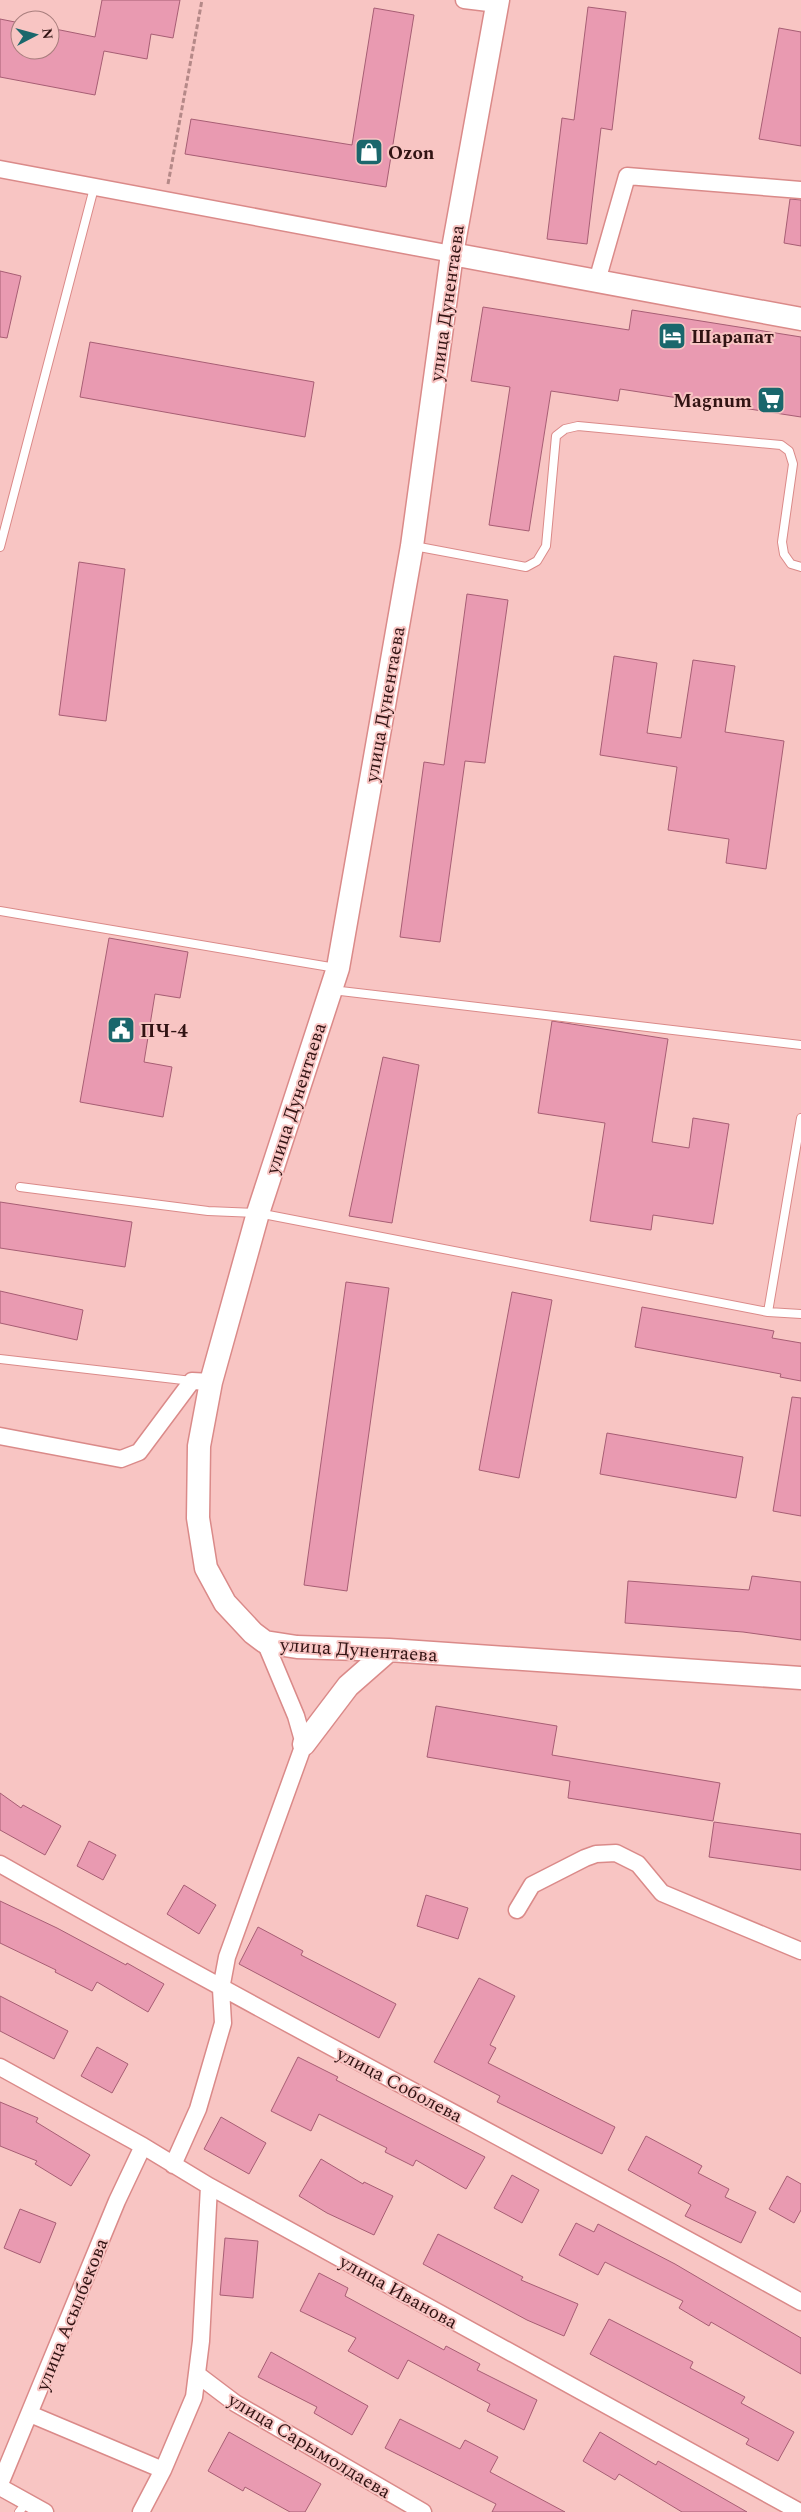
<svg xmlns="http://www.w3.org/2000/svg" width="801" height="2512" font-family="Spectral,serif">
<rect width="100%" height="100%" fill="#f8c5c3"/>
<!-- building -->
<path fill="#e99ab1" stroke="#a75e74" d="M 102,0 L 180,0 L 173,38 L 151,34 L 147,59 L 104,51 L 95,95 L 0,77 L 0,19 L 20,23 L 20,50 L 50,50 L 50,28 L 95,37 Z
M 588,7 L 626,12 L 612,130 L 601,128 L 587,244 L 547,239 L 562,118 L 574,120 Z
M 374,8 L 414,15 L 386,187 L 185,154 L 191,119 L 352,145 Z
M 779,28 L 801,32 L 801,146 L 759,139 Z
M 790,199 L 801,200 L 801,246 L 784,243 Z
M 0,271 L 21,276 L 7,338 L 0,337 Z
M 483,307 L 629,330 L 632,310 L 801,337 L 801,417 L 620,389 L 618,401 L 551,391 L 529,531 L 489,525 L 510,387 L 471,381 Z
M 90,342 L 314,382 L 305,437 L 80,397 Z
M 79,562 L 125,569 L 106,721 L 59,715 Z
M 467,594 L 508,600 L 485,763 L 465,761 L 440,942 L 400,937 L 424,762 L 444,765 Z
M 614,656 L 657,663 L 647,733 L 681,738 L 693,660 L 735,666 L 725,732 L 784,741 L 766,869 L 726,863 L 729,839 L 668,830 L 677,767 L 600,755 Z
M 109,938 L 188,952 L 180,998 L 155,994 L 144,1062 L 172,1067 L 163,1117 L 80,1102 Z
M 552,1021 L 668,1039 L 652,1142 L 689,1148 L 693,1118 L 729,1124 L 713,1224 L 653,1215 L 651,1230 L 590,1221 L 605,1123 L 538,1113 Z
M 383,1057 L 419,1065 L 392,1223 L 349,1216 Z
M 0,1202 L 132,1222 L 125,1267 L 0,1248 Z
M 346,1282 L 389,1288 L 347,1591 L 304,1585 Z
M 0,1291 L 83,1310 L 77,1340 L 0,1323 Z
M 512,1292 L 552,1300 L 519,1478 L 479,1470 Z
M 642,1307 L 774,1331 L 772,1338 L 801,1343 L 801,1381 L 780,1377 L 781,1374 L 635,1347 Z
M 792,1397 L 801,1398 L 801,1516 L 773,1511 Z
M 607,1433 L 743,1457 L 736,1498 L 600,1474 Z
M 752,1576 L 801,1582 L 801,1640 L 743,1632 L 625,1623 L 628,1581 L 749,1590 Z
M 436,1706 L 557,1726 L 552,1755 L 720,1783 L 713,1821 L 568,1798 L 570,1781 L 427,1757 Z
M 0,1793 L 21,1808 L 23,1805 L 61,1826 L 45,1855 L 0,1830 Z
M 714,1822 L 801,1834 L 801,1870 L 709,1857 Z
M 89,1841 L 116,1855 L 103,1880 L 77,1866 Z
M 184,1885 L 216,1905 L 199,1934 L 167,1914 Z
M 426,1895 L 468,1908 L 458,1939 L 417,1926 Z
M 0,1901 L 57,1928 L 126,1965 L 127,1963 L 164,1984 L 148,2012 L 97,1982 L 92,1991 L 55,1972 L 56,1970 L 0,1943 Z
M 258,1927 L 303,1951 L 301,1955 L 396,2004 L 379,2038 L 239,1964 Z
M 479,1978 L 515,1996 L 490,2045 L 496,2048 L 488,2063 L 615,2127 L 602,2154 L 497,2102 L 500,2096 L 434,2062 Z
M 0,1996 L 68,2031 L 54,2059 L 0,2031 Z
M 97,2047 L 128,2064 L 112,2093 L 81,2076 Z
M 298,2057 L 338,2077 L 336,2080 L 485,2157 L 466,2189 L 416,2160 L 413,2166 L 385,2152 L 387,2148 L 319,2114 L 311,2131 L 271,2111 Z
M 0,2102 L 38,2118 L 36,2122 L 90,2155 L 71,2186 L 35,2164 L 37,2161 L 0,2146 Z
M 221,2117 L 266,2143 L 249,2174 L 204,2149 Z
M 646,2136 L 702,2166 L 698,2173 L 729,2189 L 725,2197 L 756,2212 L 741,2243 L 685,2216 L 691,2205 L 628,2170 Z
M 321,2159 L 363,2184 L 364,2182 L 393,2196 L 374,2235 L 327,2213 L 299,2196 Z
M 512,2175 L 539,2190 L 522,2223 L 494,2208 Z
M 787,2176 L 801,2184 L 801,2210 L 794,2223 L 769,2209 Z
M 20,2209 L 56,2223 L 40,2263 L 4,2248 Z
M 576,2223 L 594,2232 L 598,2224 L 619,2235 L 675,2264 L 801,2338 L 801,2374 L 711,2322 L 709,2326 L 679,2308 L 683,2301 L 605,2262 L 598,2275 L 559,2255 Z
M 438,2234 L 523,2277 L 521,2280 L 578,2304 L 564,2336 L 527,2320 L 423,2264 Z
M 225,2238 L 258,2241 L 253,2298 L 220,2295 Z
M 319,2273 L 348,2288 L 345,2296 L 444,2350 L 446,2346 L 480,2364 L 477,2370 L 537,2400 L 524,2430 L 487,2411 L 490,2404 L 408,2360 L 398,2379 L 348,2351 L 356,2338 L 300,2311 Z
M 609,2319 L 693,2362 L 690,2368 L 745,2397 L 741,2403 L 794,2432 L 778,2461 L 746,2444 L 749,2439 L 590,2354 Z
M 271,2352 L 368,2406 L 352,2435 L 314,2413 L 317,2407 L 258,2377 Z
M 400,2419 L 460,2449 L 465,2440 L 498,2457 L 490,2472 L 565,2512 L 492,2512 L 496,2504 L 385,2448 Z
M 229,2432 L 321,2484 L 305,2512 L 290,2512 L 245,2487 L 243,2491 L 208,2471 Z
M 600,2432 L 656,2465 L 658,2461 L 747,2512 L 682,2512 L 619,2474 L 615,2480 L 583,2461 Z"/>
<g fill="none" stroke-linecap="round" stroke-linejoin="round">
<defs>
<path id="lane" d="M 414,546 L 526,567 L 537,561 L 546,546 L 556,436 L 565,429 L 578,426 L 781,445 L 789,451 L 793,464 L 782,542 L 784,554 L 791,564 L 801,567
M 0,547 L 94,188
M 0,911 L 336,968
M 332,990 L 801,1045
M 20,1187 L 208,1211 L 258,1213 L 768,1312 L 801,1314
M 768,1312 L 801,1118
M 0,1359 L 192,1381
M 19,2512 L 27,2502"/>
<path id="street" d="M 464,0 L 497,4
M 0,169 L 452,254
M 597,281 L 627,176 L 801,190
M 0,1436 L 121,1459 L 139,1452 L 192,1381 L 211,1382
M 0,1864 C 265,2015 535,2154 801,2302
M 517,1910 L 532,1885 L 585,1858 L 596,1854 L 616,1853 L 638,1864 L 662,1893 L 801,1951
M 0,2067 L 143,2146 L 209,2186 L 800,2512
M 173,2165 L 198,2109 L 223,2023 L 221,1989 L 227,1957 L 304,1744 L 296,1716 L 265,1642
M 198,2375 L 235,2403 L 423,2512
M 30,2414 L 163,2470
M 0,2484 L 117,2201 L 143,2146
M 0,2487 L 45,2512
M 141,2512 L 163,2470 L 194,2397 L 201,2341 L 209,2186"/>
<path id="secondary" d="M 498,0 L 452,254 L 412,546 L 338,968 L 258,1213 L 211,1382 L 199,1446 L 198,1518 L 206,1568 L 225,1603 L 253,1633 L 265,1642 L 297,1647 L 389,1650 L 801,1678
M 452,254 L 801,319
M 304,1744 L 348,1686 L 389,1650"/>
</defs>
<!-- lane casing -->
<use href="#lane" stroke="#da8a89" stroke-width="10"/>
<!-- street casing -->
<use href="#street" stroke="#da8a89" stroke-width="19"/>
<!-- secondary casing -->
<use href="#secondary" stroke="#da8a89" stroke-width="25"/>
<!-- path -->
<path stroke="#b58988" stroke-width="3" stroke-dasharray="5 2.5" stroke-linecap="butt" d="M 168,184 L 202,0"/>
<!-- lane -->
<use href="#lane" stroke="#fff" stroke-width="8"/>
<!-- street -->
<use href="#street" stroke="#fff" stroke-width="16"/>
<!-- secondary -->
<use href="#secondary" stroke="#fff" stroke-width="22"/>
</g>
<!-- icons -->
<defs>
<symbol id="shop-square" viewBox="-11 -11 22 22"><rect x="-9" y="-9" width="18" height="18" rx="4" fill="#1a676c" stroke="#f8c5c3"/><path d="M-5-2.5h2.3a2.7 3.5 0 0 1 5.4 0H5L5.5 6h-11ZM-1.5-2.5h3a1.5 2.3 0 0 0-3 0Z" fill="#fff"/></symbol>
<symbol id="hotel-square" viewBox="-11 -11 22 22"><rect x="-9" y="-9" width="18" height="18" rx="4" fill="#1a676c" stroke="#f8c5c3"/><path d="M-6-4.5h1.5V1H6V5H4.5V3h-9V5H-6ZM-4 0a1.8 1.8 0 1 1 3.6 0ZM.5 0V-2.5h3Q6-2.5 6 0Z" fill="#fff"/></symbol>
<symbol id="supermarket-square" viewBox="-11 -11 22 22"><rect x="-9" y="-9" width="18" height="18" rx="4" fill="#1a676c" stroke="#f8c5c3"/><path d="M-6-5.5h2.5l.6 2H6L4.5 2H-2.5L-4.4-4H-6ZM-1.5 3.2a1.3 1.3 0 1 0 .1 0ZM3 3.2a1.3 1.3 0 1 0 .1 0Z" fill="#fff"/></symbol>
<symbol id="civic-square" viewBox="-11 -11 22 22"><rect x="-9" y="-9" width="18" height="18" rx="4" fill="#1a676c" stroke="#f8c5c3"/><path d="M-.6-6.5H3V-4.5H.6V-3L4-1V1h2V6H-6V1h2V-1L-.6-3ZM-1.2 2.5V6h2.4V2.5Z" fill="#fff"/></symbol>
</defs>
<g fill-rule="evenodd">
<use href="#shop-square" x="353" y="136" width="32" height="32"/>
<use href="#hotel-square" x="656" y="320" width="32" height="32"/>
<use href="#supermarket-square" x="755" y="384" width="32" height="32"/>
<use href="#civic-square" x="105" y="1014" width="32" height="32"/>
</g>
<g text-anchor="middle" stroke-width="4" stroke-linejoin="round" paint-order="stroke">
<!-- poi labels -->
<g font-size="19" font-weight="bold" fill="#311313" stroke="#f8c5c3" text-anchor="start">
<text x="388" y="159">Ozon</text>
<text x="691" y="343">Шарапат</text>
<text x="752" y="407" text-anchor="end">Magnum</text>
<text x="140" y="1037">ПЧ-4</text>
</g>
<!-- street labels -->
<g font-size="19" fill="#311313" stroke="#f8c5c3">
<text transform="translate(446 303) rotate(-82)" y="7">улица Дунентаева</text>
<text transform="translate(384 704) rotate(-80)" y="7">улица Дунентаева</text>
<text transform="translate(295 1098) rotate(-72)" y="7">улица Дунентаева</text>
<text transform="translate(359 1649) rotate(4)" y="7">улица Дунентаева</text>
<text transform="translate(400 2084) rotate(28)" y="7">улица Соболева</text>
<text transform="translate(399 2291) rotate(29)" y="7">улица Иванова</text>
<text transform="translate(71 2314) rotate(-68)" y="7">улица Асылбекова</text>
<text transform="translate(310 2445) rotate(31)" y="7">улица Сарымолдаева</text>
</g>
</g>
<!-- north arrow -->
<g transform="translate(35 35) rotate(84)"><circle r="24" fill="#f8c5c3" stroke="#a87e7d"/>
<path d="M0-4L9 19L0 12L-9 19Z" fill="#1a676c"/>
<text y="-8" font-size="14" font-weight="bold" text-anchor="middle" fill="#311313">N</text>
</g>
</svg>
